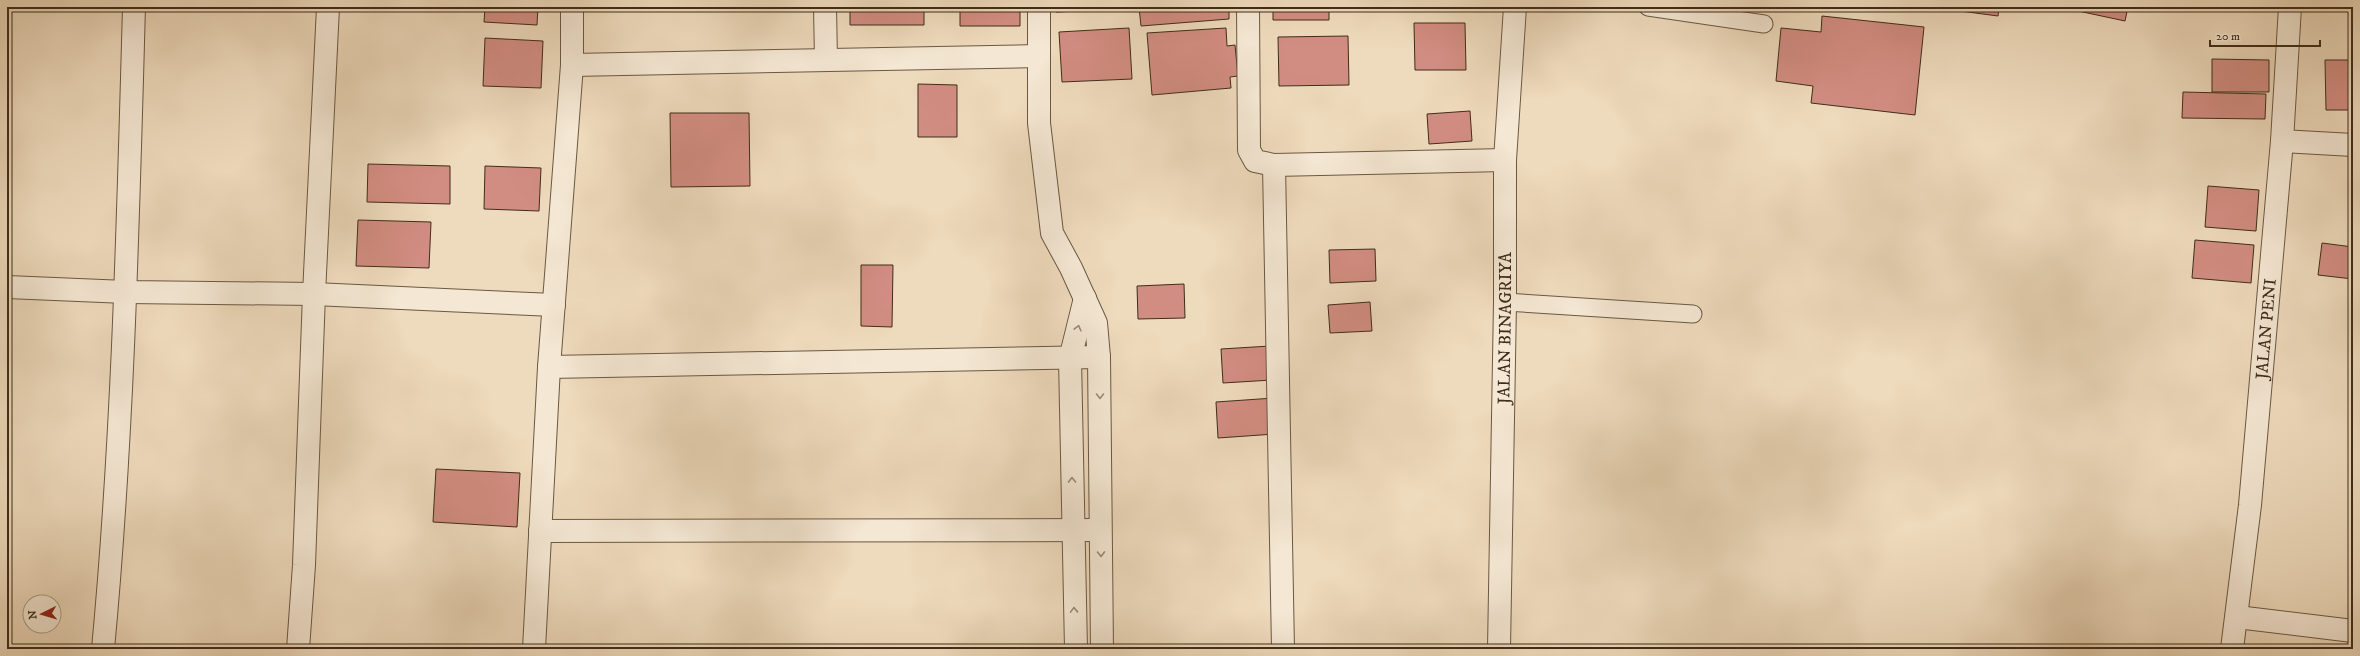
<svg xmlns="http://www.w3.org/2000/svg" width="2360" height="656" font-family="'IM FELL DW Pica',serif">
<rect width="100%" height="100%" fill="#eedabc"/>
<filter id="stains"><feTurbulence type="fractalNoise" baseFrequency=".005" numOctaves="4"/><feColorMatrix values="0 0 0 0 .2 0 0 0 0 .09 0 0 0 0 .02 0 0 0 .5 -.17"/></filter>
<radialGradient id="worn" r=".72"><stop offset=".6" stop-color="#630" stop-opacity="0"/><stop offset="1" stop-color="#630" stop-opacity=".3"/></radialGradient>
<!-- building -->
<path fill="#d28d82" stroke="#3f2d1a" d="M 485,7 L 538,7 L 537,25 L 484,22 Z
M 850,7 L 924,7 L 924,25 L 850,25 Z
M 960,7 L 1020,7 L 1020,26 L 960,26 Z
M 1056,7 L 1130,7 L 1130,9 L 1056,12 Z
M 1139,7 L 1229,7 L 1229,19 L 1141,26 Z
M 1273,7 L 1329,7 L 1329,20 L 1273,20 Z
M 1930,7 L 1999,7 L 1998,16 Z
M 2070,7 L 2128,7 L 2125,21 L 2069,9 Z
M 1822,16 L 1924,27 L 1915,115 L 1811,103 L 1813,86 L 1776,81 L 1781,28 L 1821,32 Z
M 1414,23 L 1465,23 L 1466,70 L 1415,70 Z
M 1129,28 L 1132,79 L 1062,82 L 1059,32 Z
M 1226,28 L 1227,46 L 1235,45 L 1238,76 L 1230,77 L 1231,88 L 1152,95 L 1147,33 Z
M 1348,36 L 1349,85 L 1279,86 L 1278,37 Z
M 485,38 L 543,41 L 541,88 L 483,86 Z
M 2212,59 L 2269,60 L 2269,92 L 2212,92 Z
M 2325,60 L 2353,60 L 2353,110 L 2326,110 Z
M 918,84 L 957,85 L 957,137 L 918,137 Z
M 2183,92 L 2266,94 L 2265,119 L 2182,118 Z
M 1470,111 L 1472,141 L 1429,144 L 1427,114 Z
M 670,113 L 749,113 L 750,186 L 671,187 Z
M 368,164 L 450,166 L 450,204 L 367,202 Z
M 485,166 L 541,168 L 539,211 L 484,209 Z
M 2208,186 L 2259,190 L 2256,231 L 2205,227 Z
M 358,220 L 431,222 L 429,268 L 356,266 Z
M 2195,240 L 2254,245 L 2251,283 L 2192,278 Z
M 2322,243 L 2353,247 L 2353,279 L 2318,275 Z
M 1375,249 L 1376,281 L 1330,283 L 1329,250 Z
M 861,265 L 893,265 L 892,327 L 861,326 Z
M 1184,284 L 1185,318 L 1138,319 L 1137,286 Z
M 1370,302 L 1372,331 L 1330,333 L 1328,305 Z
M 1270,346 L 1272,380 L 1223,383 L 1221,349 Z
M 1274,398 L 1275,434 L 1218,438 L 1216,402 Z
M 436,469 L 520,473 L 517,527 L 433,522 Z"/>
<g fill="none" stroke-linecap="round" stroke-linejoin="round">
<defs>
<path id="service" d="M 1648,7 L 1764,24
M 1505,302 L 1693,314"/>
<g id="minor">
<path d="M 825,7 L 826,60"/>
<path d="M 1039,7 L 1039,123 L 1052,233 L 1071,268 L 1096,323 L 1099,357 L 1102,649"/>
<path d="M 1248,7 L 1249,150 L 1255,161 L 1274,165 L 1283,649"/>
<path d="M 572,65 L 1039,56"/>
<path d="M 2282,141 L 2353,145"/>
<path d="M 1274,165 L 1505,160"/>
<path d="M 7,287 L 126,292 L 314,294 L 554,305"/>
<path d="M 549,367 L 1099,357"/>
<path d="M 540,531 L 1100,530"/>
<path d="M 2237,617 L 2353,631"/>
<path d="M 103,649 C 123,436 128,221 134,7"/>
<path d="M 298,649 L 304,565 L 314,294 L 328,7"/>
<path d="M 534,649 L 549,367 L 572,65 L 572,7"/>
<path d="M 1076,649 L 1070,359 L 1085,298"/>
<path id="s1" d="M 2232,649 L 2250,505 L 2282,141 L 2290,7"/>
</g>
<g id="tertiary">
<path id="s2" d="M 1499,649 L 1505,302 L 1505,160 L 1515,7"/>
</g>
</defs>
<!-- service casing -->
<use href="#service" stroke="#6b5842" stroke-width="19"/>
<!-- minor casing -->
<use href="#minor" stroke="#6b5842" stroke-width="24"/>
<!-- tertiary casing -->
<use href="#tertiary" stroke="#6b5842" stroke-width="24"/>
<!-- service -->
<use href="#service" stroke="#f4e7d3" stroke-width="17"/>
<!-- minor -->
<use href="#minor" stroke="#f4e7d3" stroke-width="22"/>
<!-- tertiary -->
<use href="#tertiary" stroke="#f4e7d3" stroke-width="22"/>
</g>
<!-- one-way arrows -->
<defs><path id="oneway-chevron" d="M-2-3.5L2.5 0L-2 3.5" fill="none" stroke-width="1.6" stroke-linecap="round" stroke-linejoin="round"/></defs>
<g stroke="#9a8a76">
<use href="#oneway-chevron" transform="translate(1078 328) rotate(-76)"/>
<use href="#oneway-chevron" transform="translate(1100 396) rotate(90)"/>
<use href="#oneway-chevron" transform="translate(1072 480) rotate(-91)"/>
<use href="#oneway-chevron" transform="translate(1101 554) rotate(89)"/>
<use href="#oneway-chevron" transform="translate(1074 610) rotate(-92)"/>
</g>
<g text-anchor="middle" stroke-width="3" stroke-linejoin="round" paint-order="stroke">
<!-- street labels -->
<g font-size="17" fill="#3f2d1a" stroke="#f4e7d3">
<text dy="6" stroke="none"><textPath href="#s2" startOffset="321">JALAN BINAGRIYA</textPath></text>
<text dy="6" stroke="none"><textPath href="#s1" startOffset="322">JALAN PENI</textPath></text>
</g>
</g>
<!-- margin -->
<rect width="2360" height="656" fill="none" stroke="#eedabc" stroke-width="24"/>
<rect x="8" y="8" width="2344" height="640" fill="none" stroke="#3f2d1a" stroke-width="2"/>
<rect x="12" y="12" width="2336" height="632" fill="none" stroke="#3f2d1a"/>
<!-- north arrow -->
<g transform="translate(42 614) rotate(265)"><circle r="19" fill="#f4e7d3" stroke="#ac9d89"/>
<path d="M0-3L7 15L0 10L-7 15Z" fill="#8f2418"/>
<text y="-6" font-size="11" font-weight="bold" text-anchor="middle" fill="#3f2d1a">N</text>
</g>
<!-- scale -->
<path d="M2210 40v6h110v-6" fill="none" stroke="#3f2d1a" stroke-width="2"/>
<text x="2216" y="40" font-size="12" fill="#3f2d1a" stroke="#f4e7d3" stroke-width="3" paint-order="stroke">20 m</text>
<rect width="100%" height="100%" filter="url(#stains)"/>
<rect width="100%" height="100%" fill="url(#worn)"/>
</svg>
